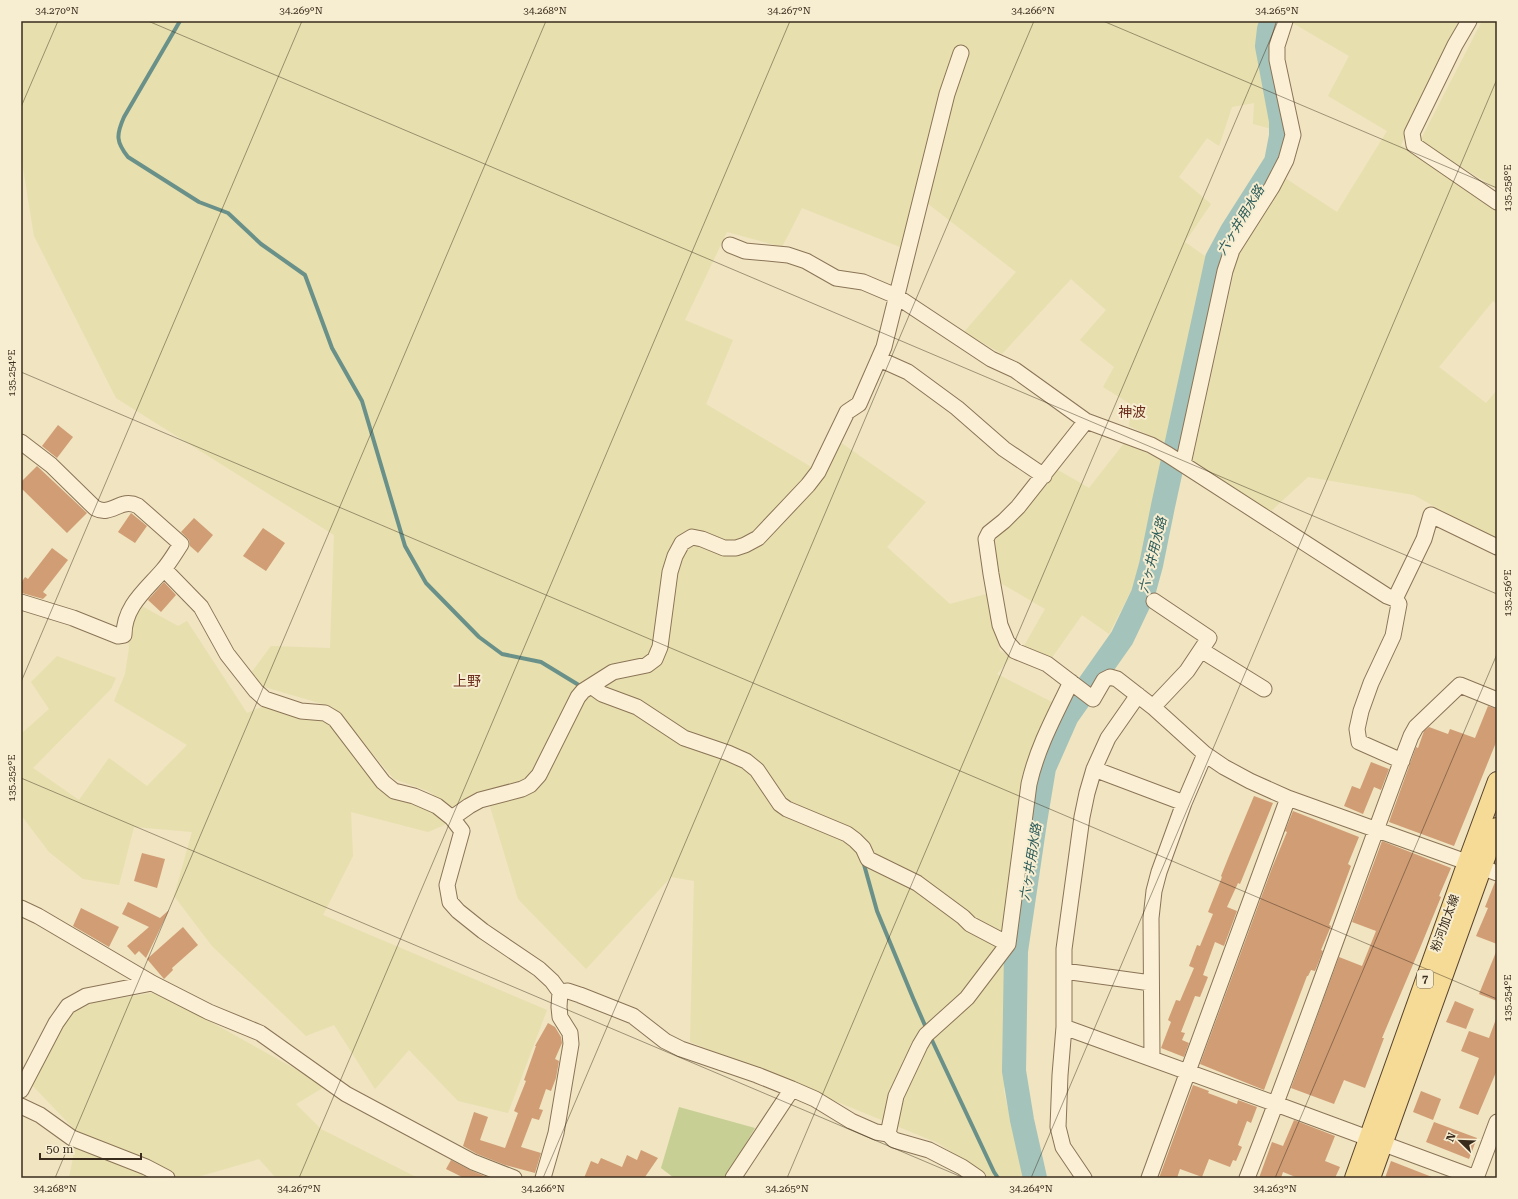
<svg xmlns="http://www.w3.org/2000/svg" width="1518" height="1199" font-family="'Roboto Serif','Noto Sans JP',serif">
<rect width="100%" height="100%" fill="#f0e4c1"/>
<!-- farmland -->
<path fill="#e7dfae" d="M 21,21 L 1263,21 L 1258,38 L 1276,130 L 1253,124 L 1254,103 L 1232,107 L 1219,146 L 1207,138 L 1179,177 L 1211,204 L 1185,242 L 1209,259 L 1166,443 L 1129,426 L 1132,405 L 1103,387 L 1114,367 L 1080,340 L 1106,310 L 1071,279 L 1002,354 L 964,332 L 1016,272 L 918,196 L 900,247 L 802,208 L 782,247 L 727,232 L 685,320 L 733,340 L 706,404 L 823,474 L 840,442 L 926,502 L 887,547 L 950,604 L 986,594 L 1000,651 L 1012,656 L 997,674 L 1052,702 L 1023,772 L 1005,961 L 1004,1092 L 1024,1178 L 990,1178 L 938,1143 L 690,1042 L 694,881 L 671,877 L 586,969 L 518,899 L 485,790 L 456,811 L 428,791 L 394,779 L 333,707 L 261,686 L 251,673 L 271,646 L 330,648 L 334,535 L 116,398 L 34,236 L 21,155 Z
M 1291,21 L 1462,21 L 1401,145 L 1497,211 L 1497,304 L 1493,301 L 1439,367 L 1486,403 L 1497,390 L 1497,542 L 1414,495 L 1308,477 L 1270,512 L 1192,463 L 1237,258 L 1285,178 L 1337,212 L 1387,131 L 1328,96 L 1349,56 L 1291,22 Z
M 1482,21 L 1497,21 L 1497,189 L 1420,141 Z
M 1125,442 L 1163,461 L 1135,583 L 1109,634 L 1082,615 L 1051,659 L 1024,646 L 1045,609 L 997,581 L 992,544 L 1058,470 L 1089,488 Z
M 140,605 L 178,626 L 187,621 L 247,713 L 264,706 L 332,722 L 379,785 L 433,809 L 449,823 L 428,832 L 351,812 L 353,856 L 323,915 L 547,1010 L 508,1113 L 458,1101 L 409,1050 L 375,1089 L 334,1025 L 306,1036 L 212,946 L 174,896 L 192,832 L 134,827 L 119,885 L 83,879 L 49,852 L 21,815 L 21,734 L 49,709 L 31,682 L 57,656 L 116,678 L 111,689 L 33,768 L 79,800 L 109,758 L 147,786 L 187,745 L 114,701 L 125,674 L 129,648 L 128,624 Z
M 157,992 L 326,1086 L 296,1104 L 321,1129 L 418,1178 L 276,1178 L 259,1159 L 194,1178 L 180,1178 L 134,1155 L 77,1132 L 31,1084 L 66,1016 L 92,1003 Z
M 75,1148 L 138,1169 L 154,1178 L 69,1178 Z"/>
<!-- green -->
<path fill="#c7cf94" d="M 679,1107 L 755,1128 L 725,1178 L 674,1178 L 661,1168 Z"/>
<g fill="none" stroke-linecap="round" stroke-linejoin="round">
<!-- stream -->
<path stroke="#6a9189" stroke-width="4" d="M 180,21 L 124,117 C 116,135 116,142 128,157 L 199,202 L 228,213 L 261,244 L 305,275 L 332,348 L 362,401 L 405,546 L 426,583 L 479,637 L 502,654 L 541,662 L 582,687
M 863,861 L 877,911 L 913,998 L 927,1030
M 930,1036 L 994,1172 L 998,1178"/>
<!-- river -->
<path stroke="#a4c3ba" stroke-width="24" d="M 1035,1178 L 1022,1120 L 1014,1071 L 1016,951 L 1035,822 L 1044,768 L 1067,716 L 1122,638 L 1143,594 L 1151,565 L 1163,506 L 1217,259 L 1232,231 L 1276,162 L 1281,136 L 1281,121 L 1267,46 L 1269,29 L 1272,21"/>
</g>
<!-- building -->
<path fill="#d19d75" d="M 58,425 L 73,437 L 57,458 L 42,446 Z
M 37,466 L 87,513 L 67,533 L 21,488 L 21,482 Z
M 131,513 L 147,526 L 135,543 L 118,532 Z
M 194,518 L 213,535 L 198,553 L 190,546 L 189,540 L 181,532 Z
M 263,528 L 285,543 L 266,571 L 243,556 Z
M 52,548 L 68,560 L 43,592 L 47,595 L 43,599 L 22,593 L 21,583 L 25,577 L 28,579 Z
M 164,582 L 176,595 L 161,612 L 148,600 Z
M 1488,706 L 1497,709 L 1497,740 L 1454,846 L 1389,822 L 1416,747 L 1418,748 L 1424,731 L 1429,727 L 1448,734 L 1450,729 L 1475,738 Z
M 1371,762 L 1389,769 L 1381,790 L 1374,787 L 1363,814 L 1344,806 L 1352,786 L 1360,789 Z
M 1254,796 L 1273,803 L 1240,884 L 1238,883 L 1227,907 L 1237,911 L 1224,946 L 1215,942 L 1203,975 L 1208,977 L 1200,997 L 1195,996 L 1181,1032 L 1185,1033 L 1182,1040 L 1189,1043 L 1184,1057 L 1161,1048 L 1171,1022 L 1168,1020 L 1176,1000 L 1180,1001 L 1194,968 L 1189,966 L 1197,945 L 1200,946 L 1213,914 L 1208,912 L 1222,877 L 1221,876 L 1229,856 Z
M 1293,811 L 1359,837 L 1348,864 L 1351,866 L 1329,925 L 1331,926 L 1321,950 L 1323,951 L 1315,971 L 1311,970 L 1308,976 L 1307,976 L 1264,1090 L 1200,1064 L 1272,868 L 1287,832 L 1285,831 Z
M 1382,841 L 1451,868 L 1439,896 L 1441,897 L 1420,948 L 1382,1038 L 1384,1038 L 1365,1088 L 1344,1080 L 1334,1104 L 1291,1088 L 1339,957 L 1362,966 L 1376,931 L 1352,922 Z
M 142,853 L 165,859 L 157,888 L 134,881 Z
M 1495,882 L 1497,882 L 1497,944 L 1476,936 L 1488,908 L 1485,907 Z
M 128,902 L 160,918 L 169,910 L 146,958 L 139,951 L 135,955 L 127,946 L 149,927 L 122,914 Z
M 81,908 L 119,927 L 109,947 L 73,926 Z
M 183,927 L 198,945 L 172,968 L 173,970 L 164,979 L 147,959 Z
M 1496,952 L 1497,952 L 1497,1001 L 1479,994 Z
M 1455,1001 L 1474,1009 L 1466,1029 L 1446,1022 Z
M 1496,1019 L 1497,1070 L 1478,1115 L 1459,1108 L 1479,1058 L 1461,1051 L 1469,1031 L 1489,1038 Z
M 548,1023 L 555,1027 L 561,1037 L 562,1043 L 555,1059 L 559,1061 L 556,1078 L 551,1091 L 546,1089 L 539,1109 L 543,1110 L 539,1120 L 532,1118 L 521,1147 L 541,1153 L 535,1173 L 505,1165 L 477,1154 L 463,1146 L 474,1112 L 488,1117 L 480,1140 L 505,1148 L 518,1113 L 514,1111 L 526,1081 L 524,1080 L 536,1046 L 535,1046 Z
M 1193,1085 L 1209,1091 L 1208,1093 L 1237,1104 L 1238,1100 L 1257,1107 L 1251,1123 L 1247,1121 L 1238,1145 L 1242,1147 L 1236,1161 L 1233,1160 L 1230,1167 L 1209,1159 L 1202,1177 L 1180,1169 L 1177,1178 L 1159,1178 Z
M 1421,1091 L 1441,1099 L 1433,1120 L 1413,1112 Z
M 1294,1120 L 1335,1136 L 1325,1161 L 1340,1167 L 1335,1178 L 1298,1178 L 1283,1172 L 1281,1178 L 1259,1178 L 1272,1142 L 1283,1146 Z
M 1434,1122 L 1477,1138 L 1469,1159 L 1426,1142 Z
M 641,1150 L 658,1158 L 645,1177 L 647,1178 L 584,1178 L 591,1161 L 598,1164 L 601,1158 L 622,1167 L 627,1155 L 637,1160 Z
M 451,1160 L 470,1170 L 489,1178 L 464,1178 L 446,1169 Z
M 1391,1161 L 1432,1177 L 1431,1178 L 1385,1178 Z"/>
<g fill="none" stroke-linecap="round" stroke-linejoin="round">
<defs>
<path id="minor" d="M 1469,21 L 1455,45 L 1412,133 L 1414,145 L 1497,202
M 730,245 L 745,251 L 788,255 L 806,261 L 836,278 L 863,282 L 896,296 L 991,359 L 1015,370 L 1086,421 L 1151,445 L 1167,454 L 1387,596 L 1395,599 L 1424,539 L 1431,515 L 1497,547
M 879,359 L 908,372 L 957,408 L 1004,449 L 1044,476
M 1086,421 L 1018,507 L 1004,521 L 989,533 L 986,539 L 991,574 L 1000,625 L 1007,642 L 1015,651 L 1047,664 L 1093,699 L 1104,680 L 1110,677 L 1117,679 L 1153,707 L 1205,754 L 1224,767 L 1250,781 L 1288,798 L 1497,873
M 21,442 L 51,465 L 95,508 C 112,517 120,497 138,506 L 181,544 C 175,553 170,562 163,570 C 146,590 124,606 124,635 L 118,636 L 73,618 L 21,602
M 1183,464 L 1225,271 L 1232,250 L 1272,187 L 1286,160 L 1293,135 L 1277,60 L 1277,46 L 1285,21
M 164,569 L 201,607 L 227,654 L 256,691 L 265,699 L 301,711 L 325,713 L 335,719 L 383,782 L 394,791 L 414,796 L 437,806 L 452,818 L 462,831 L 447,885 L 450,902 L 458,911 L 483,931 L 539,969 L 552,981 L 560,992 L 559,1007 L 560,1017 L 570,1033 L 571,1044 L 556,1133 L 543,1178
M 1395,599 L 1399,604 L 1393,636 L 1371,683 L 1361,711 L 1357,729 L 1359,742 L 1402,761
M 1201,650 L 1264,689
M 591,686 L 602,694 L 637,707 L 684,738 L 728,753 L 746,761 L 757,770 L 780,804 L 787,809 L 847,834 L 855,840 L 863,848 L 868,859 L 917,883 L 963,917 L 970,924 L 1008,944
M 1153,707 L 1187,671 L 1209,638 L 1154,601
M 1094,769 L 1184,803
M 452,818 L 469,806 L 480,800 L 522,789 L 530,785 L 539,775 L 578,697 L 583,691 L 613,672 L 647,665 L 655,659 L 660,647 L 670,572 L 675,556 L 682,543 L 692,537 L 702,539 L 724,548 L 736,548 L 745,545 L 758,538 L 808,485 L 818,472 L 847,412 L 859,404 L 884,347 L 947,94 L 961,53
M 21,908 L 38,916 L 152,983 L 209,1012 L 260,1033 L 346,1094 L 473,1162 L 514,1178
M 1064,971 L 1151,983
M 560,992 L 568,991 L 580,995 L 633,1016 L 665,1041 L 681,1049 L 757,1075 L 792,1089 L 815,1099 L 851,1121 L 876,1132 L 888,1134 L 894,1140 L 929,1150 L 962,1167 L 978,1178
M 1064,1027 L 1276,1104 L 1476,1178
M 1152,1059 L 1151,918 L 1154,891 L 1159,872 L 1184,803 L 1205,754
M 21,1090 L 56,1023 L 68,1006 L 86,996 L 152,983
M 21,1106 L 40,1115 L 72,1138 L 146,1167 L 167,1178
M 888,1134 L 896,1096 L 920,1045 L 926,1035 L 967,998 L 1008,944 L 1029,784 C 1037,748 1055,715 1071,682
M 733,1178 L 792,1089
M 1084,1178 L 1063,1147 L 1058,1127 L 1060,1075 L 1064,1027 L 1064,949 L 1082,817 L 1087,793 L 1094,769 L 1108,738 L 1138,695
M 1149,1178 L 1288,798
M 1247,1178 C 1305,1032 1355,883 1411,736 L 1416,727 L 1460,685 L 1497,700
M 1476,1178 L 1497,1122"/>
<path id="major" d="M 1354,1178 L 1467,862 L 1497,781
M 1371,1178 L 1497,827"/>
</defs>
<!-- minor casing -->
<use href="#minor" stroke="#8b7457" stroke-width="17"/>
<!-- major casing -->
<use href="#major" stroke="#58422c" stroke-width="20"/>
<!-- minor -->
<use href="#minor" stroke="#fbf0d5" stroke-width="15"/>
<!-- major -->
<use href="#major" stroke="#f6db97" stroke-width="18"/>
</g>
<!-- ticks -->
<path fill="none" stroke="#3a2c1d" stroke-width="1" stroke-opacity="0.45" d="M 148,21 L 1497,594M 1103,21 L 1497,188M 21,107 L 58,21M 21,372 L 1497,999M 21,682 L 302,21M 21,778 L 964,1178M 55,1178 L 546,21M 299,1178 L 790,21M 543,1178 L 1034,21M 787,1178 L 1278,21M 1031,1178 L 1497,79M 1275,1178 L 1497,654"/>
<g text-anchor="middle" stroke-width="4" stroke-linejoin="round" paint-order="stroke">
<!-- shield labels -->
<rect fill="#f7edd1" stroke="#736653" stroke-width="1" x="1417" y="970" width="16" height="18" rx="3"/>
<g font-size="11" font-weight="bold" fill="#3a2c1d">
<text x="1425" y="983">7</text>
</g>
<!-- street labels -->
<g font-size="12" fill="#3a2c1d" stroke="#f7edd1">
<text transform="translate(1445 923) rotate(-70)" y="4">粉河加太線</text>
</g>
<!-- water labels -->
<g font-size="13" font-style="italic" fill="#2b5b59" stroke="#f7edd1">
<text transform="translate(1240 220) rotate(-59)" y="5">六ヶ井用水路</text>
<text transform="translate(1152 555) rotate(-76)" y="5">六ヶ井用水路</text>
<text transform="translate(1030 862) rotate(-81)" y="5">六ヶ井用水路</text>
</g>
<!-- quarter labels -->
<g font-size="14" fill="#692c1a" stroke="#f7edd1">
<text x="1132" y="417">神波</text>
<text x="467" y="686">上野</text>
</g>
</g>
<!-- border -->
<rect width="1518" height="1199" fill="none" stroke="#f7edd1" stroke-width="44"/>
<!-- north arrow -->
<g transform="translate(1460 1141) rotate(293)" stroke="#f7edd1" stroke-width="3" paint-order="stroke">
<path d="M0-3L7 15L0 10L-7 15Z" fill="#3a2c1d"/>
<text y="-6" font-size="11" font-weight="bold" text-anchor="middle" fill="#3a2c1d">N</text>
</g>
<!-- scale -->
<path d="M40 1153v6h101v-6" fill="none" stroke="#3a2c1d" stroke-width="2"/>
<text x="46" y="1153" font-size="12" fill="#3a2c1d" stroke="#f7edd1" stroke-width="3" paint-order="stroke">50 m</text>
<rect x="22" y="22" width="1474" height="1155" fill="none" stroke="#3a2c1d" stroke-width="1.5"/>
<g font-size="10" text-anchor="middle" fill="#3a2c1d">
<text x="57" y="14">34.270°N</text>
<text x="301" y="14">34.269°N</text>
<text x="545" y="14">34.268°N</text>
<text x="789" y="14">34.267°N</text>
<text x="1033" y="14">34.266°N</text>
<text x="1277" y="14">34.265°N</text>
<text transform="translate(1507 188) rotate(-90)" y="4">135.258°E</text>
<text transform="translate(11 373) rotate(-90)" y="4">135.254°E</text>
<text transform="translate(1507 593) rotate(-90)" y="4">135.256°E</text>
<text transform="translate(11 778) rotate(-90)" y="4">135.252°E</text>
<text transform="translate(1507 998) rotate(-90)" y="4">135.254°E</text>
<text x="55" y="1192">34.268°N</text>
<text x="299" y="1192">34.267°N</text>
<text x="543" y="1192">34.266°N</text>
<text x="787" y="1192">34.265°N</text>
<text x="1031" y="1192">34.264°N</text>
<text x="1275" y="1192">34.263°N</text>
</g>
</svg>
